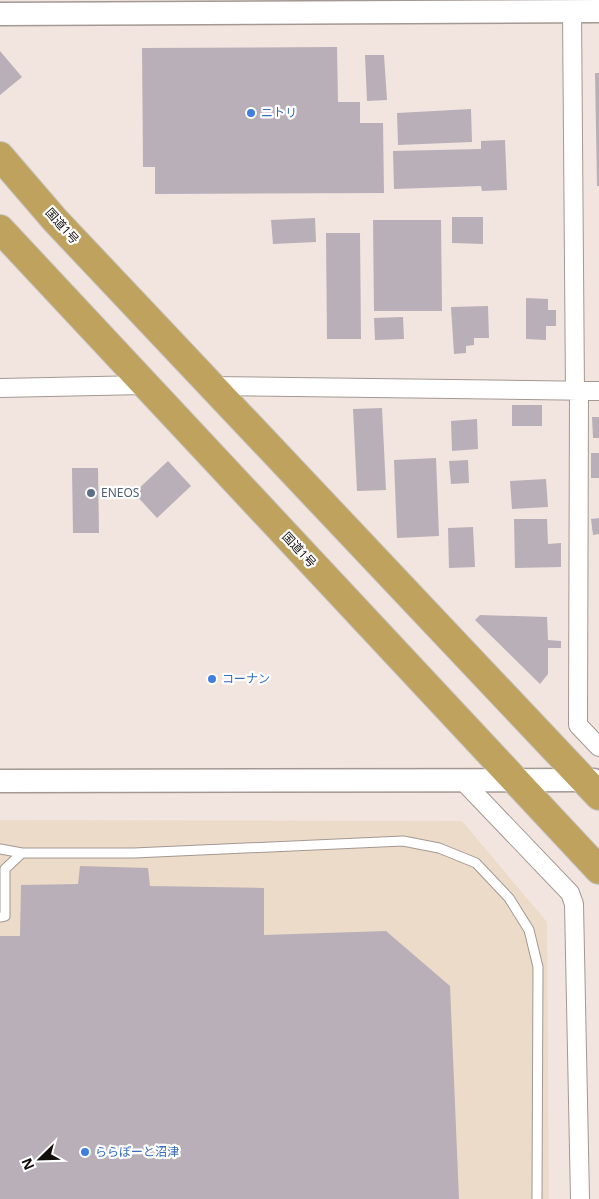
<svg xmlns="http://www.w3.org/2000/svg" width="599" height="1199" font-family="'Noto Sans','Noto Sans JP',sans-serif">
<rect width="100%" height="100%" fill="#f2e5df"/>
<!-- commercial -->
<path fill="#ecdbc9" d="M 0,820 L 462,821 L 547,922 L 549,1199 L 0,1199 Z"/>
<!-- building -->
<path fill="#b9afb8" d="M 337,47 L 338,102 L 360,102 L 360,123 L 383,123 L 384,193 L 155,194 L 155,167 L 143,167 L 142,48 Z
M 0,51 L 22,77 L 0,95 Z
M 365,55 L 384,55 L 387,100 L 367,101 Z
M 595,73 L 599,73 L 599,186 L 597,186 Z
M 471,109 L 472,142 L 398,145 L 397,113 Z
M 505,140 L 507,190 L 482,191 L 481,186 L 394,189 L 393,151 L 481,149 L 481,141 Z
M 452,217 L 483,217 L 483,244 L 452,243 Z
M 315,218 L 316,242 L 273,244 L 271,220 Z
M 373,220 L 441,220 L 442,311 L 374,311 Z
M 326,233 L 360,233 L 361,339 L 327,339 Z
M 526,298 L 548,299 L 548,310 L 556,310 L 556,326 L 546,326 L 546,340 L 526,339 Z
M 488,306 L 489,338 L 474,338 L 474,345 L 466,346 L 466,353 L 454,354 L 451,307 Z
M 403,317 L 404,339 L 375,340 L 374,318 Z
M 512,405 L 542,405 L 542,426 L 512,426 Z
M 382,408 L 386,490 L 357,491 L 353,409 Z
M 592,417 L 599,417 L 599,438 L 593,438 Z
M 477,419 L 478,449 L 452,451 L 451,421 Z
M 591,453 L 599,453 L 599,478 L 591,478 Z
M 436,458 L 439,536 L 397,538 L 394,460 Z
M 468,460 L 469,483 L 451,484 L 449,461 Z
M 168,461 L 191,486 L 157,518 L 134,493 Z
M 72,468 L 98,468 L 99,533 L 73,533 Z
M 546,479 L 548,507 L 512,509 L 510,481 Z
M 599,518 L 599,534 L 593,535 L 591,519 Z
M 514,519 L 547,519 L 548,544 L 561,543 L 561,567 L 515,568 Z
M 473,527 L 475,567 L 449,568 L 448,528 Z
M 480,615 L 547,617 L 548,640 L 561,641 L 561,648 L 548,648 L 548,674 L 540,684 L 475,620 Z
M 80,866 L 148,868 L 150,886 L 264,888 L 264,935 L 386,931 L 450,986 L 459,1199 L 0,1199 L 0,936 L 20,936 L 21,885 L 78,884 Z"/>
<g fill="none" stroke-linecap="round" stroke-linejoin="round">
<defs>
<path id="service" d="M 0,849 L 22,853 L 134,853 L 403,841 L 439,848 L 476,863 L 509,898 L 529,930 L 538,967 L 537,1199
M 0,917 L 5,916 L 5,869 L 22,853"/>
<path id="minor" d="M 572,11 L 575,392
M 211,386 L 599,391
M 0,388 L 145,385
M 579,391 L 578,725 L 599,747
M 462,780 L 570,893 L 574,904 L 580,1199"/>
<path id="tertiary" d="M 0,14 L 599,11
M 0,781 L 594,780"/>
<path id="trunk" d="M 0,156 L 55,220 L 599,796
M 0,229 L 599,870"/>
</defs>
<!-- service casing -->
<use href="#service" stroke="#a39892" stroke-width="11"/>
<!-- minor casing -->
<use href="#minor" stroke="#a39892" stroke-width="20"/>
<!-- tertiary casing -->
<use href="#tertiary" stroke="#a39892" stroke-width="25"/>
<!-- trunk casing -->
<use href="#trunk" stroke="#c6c5c5" stroke-width="30"/>
<!-- service -->
<use href="#service" stroke="#fff" stroke-width="9"/>
<!-- minor -->
<use href="#minor" stroke="#fff" stroke-width="18"/>
<!-- tertiary -->
<use href="#tertiary" stroke="#fff" stroke-width="22"/>
<!-- trunk -->
<use href="#trunk" stroke="#bfa25e" stroke-width="28"/>
</g>
<!-- markers -->
<g fill="#3f7fe0" stroke="#fff" stroke-width="2">
<circle cx="251" cy="113" r="5"/>
<circle cx="212" cy="679" r="5"/>
<circle cx="85" cy="1152" r="5"/>
</g>
<circle fill="#5c6f8a" stroke="#fff" stroke-width="2" cx="91" cy="493" r="5"/>
<g text-anchor="middle" stroke-width="4.5" stroke-linejoin="round" paint-order="stroke">
<!-- shop labels -->
<g font-size="12" fill="#366cbe" stroke="#fff" text-anchor="start">
<text x="261" y="117">ニトリ</text>
<text x="222" y="683">コーナン</text>
<text x="95" y="1156">ららぽーと沼津</text>
</g>
<!-- street labels -->
<g font-size="12" fill="#130f0c" stroke="#fff">
<text transform="translate(62 226) rotate(48)" y="4">国道1号</text>
<text transform="translate(299 550) rotate(47)" y="4">国道1号</text>
</g>
<!-- service labels -->
<g font-size="12" fill="#4e5e75" stroke="#fff" text-anchor="start">
<text x="101" y="497">ENEOS</text>
</g>
</g>
<!-- north arrow -->
<g transform="translate(40 1159) rotate(247)" stroke="#ffffff" stroke-width="4" paint-order="stroke">
<path d="M0-4L9 19L0 12L-9 19Z" fill="#130f0c"/>
<text y="-8" font-size="14" font-weight="bold" text-anchor="middle" fill="#130f0c">N</text>
</g>
</svg>
